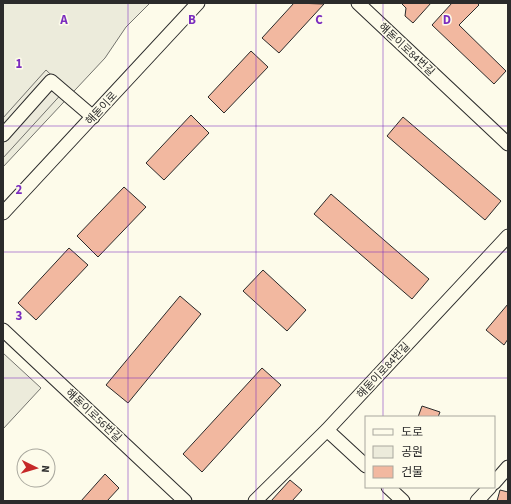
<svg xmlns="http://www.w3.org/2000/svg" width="511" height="504" font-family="'Source Sans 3','Noto Sans KR',sans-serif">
<rect width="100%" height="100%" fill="#fdfbea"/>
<!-- green -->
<path fill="#ecebdb" stroke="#74746e" d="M 3,3 L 150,3 L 126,27 L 105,58 L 3,167 Z
M 3,353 L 41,388 L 3,429 Z"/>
<!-- parking -->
<path fill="#eceadb" stroke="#74746e" d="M 46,70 L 66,89 L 3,158 L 3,118 Z"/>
<!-- building -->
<path fill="#f2b8a0" stroke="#2b2b2b" d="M 294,3 L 324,4 L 279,53 L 262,38 Z
M 401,3 L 431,3 L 413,23 L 405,16 L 406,8 Z
M 452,3 L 477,3 L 479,5 L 459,25 L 506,71 L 494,84 L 432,25 Z
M 251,51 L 268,67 L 224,113 L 208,97 Z
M 191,115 L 209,133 L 164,180 L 146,163 Z
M 403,117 L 501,201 L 485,220 L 387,136 Z
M 124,187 L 146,207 L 98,257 L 77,236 Z
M 331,194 L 429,279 L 412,299 L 314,214 Z
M 69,248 L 88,265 L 36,320 L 18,303 Z
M 263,270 L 306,310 L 287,331 L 243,291 Z
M 180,296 L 201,314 L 128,403 L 106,385 Z
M 508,304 L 508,339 L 504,345 L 486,330 Z
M 262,368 L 281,385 L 202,472 L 183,454 Z
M 422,406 L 440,412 L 438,417 L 418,417 Z
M 105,474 L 119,488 L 107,501 L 81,501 Z
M 290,480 L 302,490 L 292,501 L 271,501 Z
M 500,490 L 508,492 L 508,501 L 497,501 Z"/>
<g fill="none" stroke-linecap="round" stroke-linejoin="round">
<defs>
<path id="minor" d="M 358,3 L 508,144
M 3,135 L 51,81 L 93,117
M 3,213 L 198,3
M 3,330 L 185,501
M 327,430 L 366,466
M 494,483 L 508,467
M 388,487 L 403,501
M 255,501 L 327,430 L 508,236
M 477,501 L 490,487"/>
</defs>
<!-- minor casing -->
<use href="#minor" stroke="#2b2b2b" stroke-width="15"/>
<!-- minor -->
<use href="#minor" stroke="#fdfbea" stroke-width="13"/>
</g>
<!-- grid -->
<path fill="none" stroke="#7b2cbf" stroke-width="1" stroke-opacity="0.55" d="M 128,3 L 128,501M 256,3 L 256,501M 383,3 L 383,417M 3,126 L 508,126M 3,252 L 508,252M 3,378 L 508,378M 383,487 L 383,501"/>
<g text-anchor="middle" stroke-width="3" stroke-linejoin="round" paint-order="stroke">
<!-- street labels -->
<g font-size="11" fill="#2b2b2b" stroke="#fdfbea">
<text transform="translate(407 49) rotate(43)" y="4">해돋이로84번길</text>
<text transform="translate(101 108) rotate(-47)" y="4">해돋이로</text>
<text transform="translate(383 370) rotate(-47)" y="4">해돋이로84번길</text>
<text transform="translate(94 415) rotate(43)" y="4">해돋이로56번길</text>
</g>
</g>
<g font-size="13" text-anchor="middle" font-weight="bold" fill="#7b2cbf" stroke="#fdfbea" stroke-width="3" stroke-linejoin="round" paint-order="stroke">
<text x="64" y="24">A</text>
<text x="192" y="24">B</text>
<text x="319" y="24">C</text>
<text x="447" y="24">D</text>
<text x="19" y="68">1</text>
<text x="19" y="194">2</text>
<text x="19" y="320">3</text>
</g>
<!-- border -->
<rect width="511" height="504" fill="none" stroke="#2b2b2b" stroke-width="8"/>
<!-- legend -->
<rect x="365" y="416" width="130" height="72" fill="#fdfbea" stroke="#a9a89e"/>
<rect x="373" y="429" width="20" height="6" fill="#fdfbea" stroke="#a9a89e"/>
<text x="401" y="436" font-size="12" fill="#2b2b2b">도로</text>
<rect x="373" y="446" width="20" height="12" fill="#ecebdb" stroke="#a9a89e"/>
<text x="401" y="456" font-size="12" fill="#2b2b2b">공원</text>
<rect x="373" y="466" width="20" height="12" fill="#f2b8a0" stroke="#a9a89e"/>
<text x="401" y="476" font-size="12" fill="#2b2b2b">건물</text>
<!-- north arrow -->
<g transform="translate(36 468) rotate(95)"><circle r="19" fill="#fdfbea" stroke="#a9a89e"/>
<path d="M0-3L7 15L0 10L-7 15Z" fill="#c62828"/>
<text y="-6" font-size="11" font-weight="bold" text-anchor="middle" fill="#2b2b2b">N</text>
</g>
</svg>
